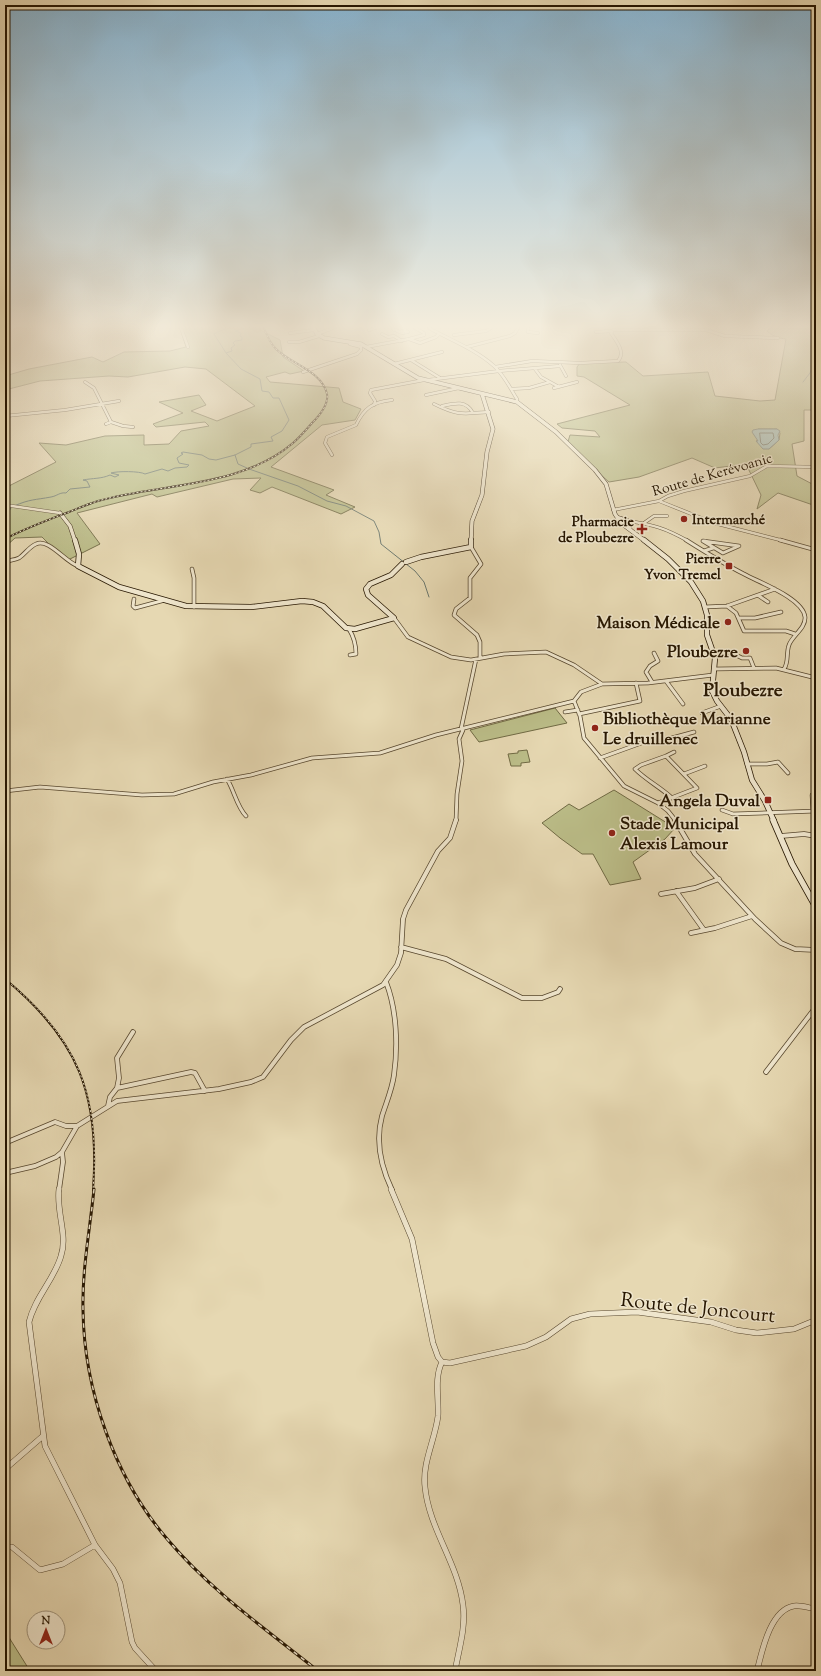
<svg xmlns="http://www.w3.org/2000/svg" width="821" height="1676" font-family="'Sorts Mill Goudy',serif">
<rect width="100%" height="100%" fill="#e6d8b2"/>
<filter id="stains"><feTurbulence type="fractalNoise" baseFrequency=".005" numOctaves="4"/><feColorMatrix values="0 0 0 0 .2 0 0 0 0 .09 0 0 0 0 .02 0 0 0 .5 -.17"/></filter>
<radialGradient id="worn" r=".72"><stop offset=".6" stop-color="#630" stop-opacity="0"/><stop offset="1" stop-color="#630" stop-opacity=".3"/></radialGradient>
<!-- green -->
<path fill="#bbbd88" stroke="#706a44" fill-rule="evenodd" d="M 180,328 L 260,328 L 260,330 L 280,340 L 283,357 L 304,371 L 290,374 L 285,372 L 266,377 L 270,382 L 339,388 L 343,402 L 361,409 L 355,420 L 322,425 L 271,467 L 334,490 L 326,495 L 355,507 L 341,514 L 272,487 L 260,493 L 250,490 L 261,478 L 233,479 L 157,497 L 152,494 L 77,513 L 100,544 L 66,561 L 42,537 L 15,538 L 5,547 L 5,488 L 56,462 L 39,443 L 66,445 L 105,436 L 144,435 L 144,445 L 169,444 L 181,431 L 209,426 L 205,422 L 156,427 L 153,424 L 183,413 L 159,402 L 199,395 L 206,405 L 191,411 L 217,421 L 255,406 L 206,369 L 185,367 L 128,377 L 109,376 L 40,381 L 5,390 L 5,376 L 29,369 L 92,357 L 103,362 L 124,352 L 170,351 L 186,347 Z
M 770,328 L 816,329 L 816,410 L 804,410 L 804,441 L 792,444 L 797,476 L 816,486 L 816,506 L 778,493 L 757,509 L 761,495 L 746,464 L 715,468 L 692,458 L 639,477 L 609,482 L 567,445 L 570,435 L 600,437 L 595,431 L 562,428 L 557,424 L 630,405 L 584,377 L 577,376 L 577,367 L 580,363 L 626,362 L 643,376 L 708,372 L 715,396 L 760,401 L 775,400 L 786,339 C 778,338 774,337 767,331 ZM 758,429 L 777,429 L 780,433 L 779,440 L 769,449 L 756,441 L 758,441 Z
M 555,708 L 567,723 L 479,742 L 470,730 Z
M 527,750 L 530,762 L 521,763 L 521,766 L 511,766 L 508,754 L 518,753 L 518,751 Z
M 614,790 L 675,828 L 665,839 L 633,862 L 641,879 L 610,885 L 593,854 L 582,854 L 560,838 L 542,823 L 569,804 L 579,810 Z
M 5,1631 L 30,1671 L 5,1671 Z"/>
<!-- water -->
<path fill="#99b8b5" stroke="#6b776d" d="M 758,429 L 777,429 L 780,431 L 778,435 L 779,440 L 769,449 L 763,449 L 756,441 L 758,441 L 752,432 L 753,430 Z"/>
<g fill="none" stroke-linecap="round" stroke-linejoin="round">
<!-- shore -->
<path stroke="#60675b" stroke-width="1" d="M 760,433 L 773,433 L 774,438 L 768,444 L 763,445 L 761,443 Z"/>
<!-- stream -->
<path stroke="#6b776d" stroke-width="1" d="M 226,353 L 214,334 L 227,328
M 803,382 L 810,373 L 813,365
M 235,455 L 238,464 L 247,468
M 249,469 L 298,486 L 327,501 L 346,506 L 374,521 L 379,532 L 381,544 L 415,571 L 424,582 L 429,597
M 14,506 C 30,499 35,500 51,497 C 57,496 60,492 66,493 L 70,489 L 90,487 L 87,481 L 83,480 C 93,478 101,479 110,475 L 115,477 L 119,475 L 111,473 C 117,471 140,471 145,474 L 162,469 L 168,471 L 175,468 L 187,467 L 189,465 L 179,463 L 177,458 L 183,454 L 181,453 L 183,452 L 202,455 L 209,459 L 216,460 L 235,455 L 251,447 L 251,444 L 273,441 L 271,437 L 282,431 L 289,420 L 279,398 L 273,398 L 269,392 L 262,391 L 260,379 L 241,369 L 226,353 L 232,351 L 231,348 L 235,345 L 233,343 L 235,341 L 242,340 L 242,337 L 240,336 L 241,333 L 235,331 L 244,328
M 5,517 L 11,508"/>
<defs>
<path id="street-far3" d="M 181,328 L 188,347
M 429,328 C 450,340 475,349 494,366 C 504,375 510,388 517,399 L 517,402
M 528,328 L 528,332 L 538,333
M 393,329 L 402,333 L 408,332 L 405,330 L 400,332
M 369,330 L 375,328
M 706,330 L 725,336 L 778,338
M 596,332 L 611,331
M 290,333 L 314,330
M 317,334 L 333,328
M 382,334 L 388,337 L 394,336 L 402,341
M 454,335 L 486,331 L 491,328
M 409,339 L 424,335 L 424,333 L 415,328
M 289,342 L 299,342 L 319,336
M 366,347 L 409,339 L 420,343 L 436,337 L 439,334
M 467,347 L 510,336 L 515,333 L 518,328
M 411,360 L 440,378
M 394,364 L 442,352
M 560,365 L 566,376
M 495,367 L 532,361 L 580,363 L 618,361 C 626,352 616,341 611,333 L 613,330 L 706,330
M 535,369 L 541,377 L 559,387
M 303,372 L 357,354 L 361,350 L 361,347 L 350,344 L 351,343
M 428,380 L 499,371 L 560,366
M 85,382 L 94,388 L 111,422 L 106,424
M 554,388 L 577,382
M 511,389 L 529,388 L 550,382
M 426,395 L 459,388
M 434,404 C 458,416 463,414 489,412
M 374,405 L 375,401 L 370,393 L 371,390 L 424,380
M 442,406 C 455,403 466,400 473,413
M 5,416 L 65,410 L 119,401
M 111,422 L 123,426 L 133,427
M 332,455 L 325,443 L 327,437 L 356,425 C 364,408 373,402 392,400
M 659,501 L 714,523 L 784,541
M 5,505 L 60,513
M 613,510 L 659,501 L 668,496 L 684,491 L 750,476 L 767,466 L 816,467
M 628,521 C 654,525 665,528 688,541
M 644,523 L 654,516 L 667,516
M 704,541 L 706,541"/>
<path id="street-far2" d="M 686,540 C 705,552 724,564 744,574 C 758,582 803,598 805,617 C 806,628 792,636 789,645 C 786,653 789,662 784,669
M 780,540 L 816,550
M 703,541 L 739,546 L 723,553 Z
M 471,547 L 481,564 L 470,578 L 470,598 L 456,609 L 454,615 L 477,635 L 480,642 L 480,658
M 704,551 L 713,548
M 7,561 C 11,560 15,560 19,558 C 25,554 29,547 36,544 C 49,538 65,562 78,566
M 192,569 L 194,578 L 194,607
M 759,596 L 768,602
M 134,599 L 133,606 L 135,608 L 165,600
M 727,606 L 736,613 L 744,631 L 786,631 L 795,634
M 705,607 L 727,606 L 775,589
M 394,618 L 408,637 L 451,657 L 471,660 L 504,654 L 546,652 L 574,665 L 602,684
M 739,618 L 755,618 L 781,612
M 349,629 C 354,637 356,645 356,654 L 350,655
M 714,654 L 730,652 L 742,658 L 750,658 L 754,668
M 714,669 L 776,668 L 816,678
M 666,681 L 683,704
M 652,682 L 646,672 L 650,666 L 658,661 L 654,653
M 574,701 L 580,716 L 584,738 L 624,786 L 658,803 L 668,811 L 676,821
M 565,712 L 578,710
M 702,713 L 721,706
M 579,714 L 640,701 L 636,683
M 461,729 L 476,659
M 666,756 L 641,765 L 635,769 C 646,780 660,787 672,798
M 600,758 L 647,741 L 657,742 L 694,732
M 747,764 L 767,764 L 778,762 L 788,773
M 684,774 L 705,766
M 227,779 C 234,790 237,807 246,816
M 5,791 L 40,787 L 142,795 L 174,794 L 213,782 L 251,775 L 312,758 L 380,753 L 436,735 L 574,701 L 581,692 L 602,684 L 648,683 L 713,675
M 812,795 L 813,811
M 658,803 L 697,788 L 666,756 L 674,752
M 722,810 L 733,814 L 816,811
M 456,821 L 457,794 L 462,761 L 459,739 L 463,730"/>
<path id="street-far1" d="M 675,820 L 695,854 L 755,919 L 781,943 L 795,949 L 816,950
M 781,836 L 804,834 L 816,836
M 676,891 L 704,930
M 661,894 L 695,888 L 719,879
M 691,933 L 715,928 L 752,916
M 401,947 L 446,959 L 522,998 L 542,998 L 558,992 L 560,989
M 386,982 C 397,1010 398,1046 394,1075 C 392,1090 386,1103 382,1116 C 375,1142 381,1167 392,1190
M 766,1072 L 816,1007
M 117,1088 L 191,1072 L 195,1073 L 205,1091
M 108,1106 L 110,1097 L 117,1088 L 119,1078 L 117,1058 L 133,1032
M 5,1143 L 55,1122 L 66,1126 L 77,1126
M 5,1173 L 35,1166 L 56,1157 L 62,1152 L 77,1126 L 117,1101 L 219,1089 L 251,1082 L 263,1077 L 291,1040 L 304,1027 L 383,985 L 397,965 L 401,953 L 403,919 L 406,910 L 438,851 L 450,838 L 456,820
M 59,1190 L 63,1162 L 62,1152"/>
<path id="street" d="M 59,1189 C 56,1212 68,1235 61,1256 C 54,1280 35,1297 29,1322 L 45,1446 L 95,1545 L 113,1569 L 120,1583 L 132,1642 L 135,1648 L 156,1671
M 391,1189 L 412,1239 L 433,1343 L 438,1357 L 442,1362
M 442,1362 L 450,1363 L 526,1346 L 546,1337 L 571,1319 L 590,1314 L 637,1312 L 711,1322 L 736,1330 L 757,1333 L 794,1329 L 816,1320
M 442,1362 C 434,1378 439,1398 438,1416 C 435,1440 422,1463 425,1487 C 429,1529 458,1563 463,1605 C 466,1627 459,1649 455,1671
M 5,1469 L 43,1436
M 5,1547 L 12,1547 L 40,1570 L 63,1564 L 95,1545
M 757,1671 C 762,1651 770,1610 794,1606 C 801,1605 809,1608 816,1609"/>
<path id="secondary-far2" d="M 314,328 L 317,334 L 324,338 L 361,344 L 418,378 L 517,402 L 556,432 L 595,470 L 606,484 L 615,514 L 621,523 L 645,541
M 60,513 L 70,526 L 75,541
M 619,518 L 628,521 L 630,529
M 471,541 L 472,521 L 482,495 L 487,452 L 493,429 L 482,394"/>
<path id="secondary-far1" d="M 75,540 L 79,554 L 78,566 L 119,587 L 186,606 L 251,607 L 302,601 L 313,602 L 323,606 L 346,628 L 355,629 L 394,618 L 368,595 L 366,589 L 370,584 L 391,575 L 402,564
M 644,540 L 668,559 L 691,582 L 703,601 L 707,615 L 707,635 L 715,658 L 712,691 L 717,701 L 731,719 L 744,752 L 752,780 L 765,801 L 774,821
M 406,562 L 421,557 L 471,547 L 471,540"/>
<path id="secondary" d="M 773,820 L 792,864 L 816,907"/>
</defs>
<!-- street-far3 casing -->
<use href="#street-far3" stroke="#56462d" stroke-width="3.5"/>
<!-- street-far2 casing -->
<use href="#street-far2" stroke="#56462d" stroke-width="4.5"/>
<!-- street-far1 casing -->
<use href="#street-far1" stroke="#56462d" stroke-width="5.5"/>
<!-- street casing -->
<use href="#street" stroke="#56462d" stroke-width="6"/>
<!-- secondary-far2 casing -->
<use href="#secondary-far2" stroke="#261601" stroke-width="4.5"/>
<!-- secondary-far1 casing -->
<use href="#secondary-far1" stroke="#261601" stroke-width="6"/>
<!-- secondary casing -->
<use href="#secondary" stroke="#261601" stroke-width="7"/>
<!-- street-far3 -->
<use href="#street-far3" stroke="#efe6cd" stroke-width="2.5"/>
<!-- street-far2 -->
<use href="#street-far2" stroke="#efe6cd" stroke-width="3"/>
<!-- street-far1 -->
<use href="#street-far1" stroke="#efe6cd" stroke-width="4"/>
<!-- street -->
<use href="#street" stroke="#efe6cd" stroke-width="5"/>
<!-- secondary-far2 -->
<use href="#secondary-far2" stroke="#efe6cd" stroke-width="3.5"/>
<!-- secondary-far1 -->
<use href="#secondary-far1" stroke="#efe6cd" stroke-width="4.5"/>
<!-- secondary -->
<use href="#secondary" stroke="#efe6cd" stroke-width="5.5"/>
<defs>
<path id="rail-far1" d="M 5,539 C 26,528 48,520 69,512 C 79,508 88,504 98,501 C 162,483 240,488 293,443 C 300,437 306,430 312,423 C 319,416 329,405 327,394 C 322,371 291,364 276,349 C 270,343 267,336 264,328
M 5,979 C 79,1040 100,1096 93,1190"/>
<path id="rail" d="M 94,1189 C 90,1229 82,1269 83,1310 C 84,1390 115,1479 168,1540 C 211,1591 267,1630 318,1671"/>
</defs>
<!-- rail-far1 casing -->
<use href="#rail-far1" stroke="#261601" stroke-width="2"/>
<!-- rail casing -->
<use href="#rail" stroke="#261601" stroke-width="3"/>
<!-- rail-far1 -->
<use href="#rail-far1" stroke="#efe6cd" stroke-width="1" stroke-dasharray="2" stroke-linecap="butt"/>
<!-- rail -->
<use href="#rail" stroke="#efe6cd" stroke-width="1.5" stroke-dasharray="4.5" stroke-linecap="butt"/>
</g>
<!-- sky -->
<linearGradient id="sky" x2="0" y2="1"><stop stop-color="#88b6d4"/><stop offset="0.58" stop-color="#f4eddc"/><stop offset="1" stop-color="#f4eddc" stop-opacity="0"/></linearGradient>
<rect width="821" height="563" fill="url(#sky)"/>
<!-- markers -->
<g fill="#8f2418" stroke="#efe6cd" stroke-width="1.5">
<circle cx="684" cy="519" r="4"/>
<path d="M640 523h4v4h4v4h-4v4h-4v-4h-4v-4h4z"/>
<rect x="725" y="562" width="8" height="8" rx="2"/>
<circle cx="728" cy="622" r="4"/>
<circle cx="746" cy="651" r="4"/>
<circle cx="595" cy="728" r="4"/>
<rect x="764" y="796" width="8" height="8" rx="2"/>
<circle cx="612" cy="833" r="4"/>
</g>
<g text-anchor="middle" stroke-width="3" stroke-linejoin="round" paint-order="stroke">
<!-- far-street labels -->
<g font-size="14" fill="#261601" stroke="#efe6cd">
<text transform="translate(712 474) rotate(-16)" y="5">Route de Kerévoanic</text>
</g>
<!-- far-poi labels -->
<g font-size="14" font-weight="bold" fill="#261601" stroke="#efe6cd" text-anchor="end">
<text x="692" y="524" text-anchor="start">Intermarché</text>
<text x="634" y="526">Pharmacie<tspan x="634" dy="16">de Ploubezre</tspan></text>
<text x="721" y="563">Pierre<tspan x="721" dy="16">Yvon Tremel</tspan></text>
</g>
<!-- poi labels -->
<g font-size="17" font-weight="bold" fill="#261601" stroke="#efe6cd" text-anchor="end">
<text x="720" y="628">Maison Médicale</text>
<text x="738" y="657">Ploubezre</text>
<text x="603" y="724" text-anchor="start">Bibliothèque Marianne<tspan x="603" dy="20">Le druillenec</tspan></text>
<text x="760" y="806">Angela Duval</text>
<text x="620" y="829" text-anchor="start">Stade Municipal<tspan x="620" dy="20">Alexis Lamour</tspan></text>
</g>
<!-- quarter labels -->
<g font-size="19" font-weight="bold" fill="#261601" stroke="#efe6cd">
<text x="743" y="696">Ploubezre</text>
</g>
<!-- near-street labels -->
<g font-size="20" fill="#261601" stroke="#efe6cd">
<text transform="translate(698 1307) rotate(6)" y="7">Route de Joncourt</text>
</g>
</g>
<!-- margin -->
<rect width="821" height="1676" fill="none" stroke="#e6d8b2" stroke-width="20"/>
<rect x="6" y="6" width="809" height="1664" fill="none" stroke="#261601" stroke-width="2"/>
<rect x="10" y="10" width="801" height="1656" fill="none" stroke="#261601"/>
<!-- north arrow -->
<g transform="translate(46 1630)"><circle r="19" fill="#efe6cd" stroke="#9f937b"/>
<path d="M0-3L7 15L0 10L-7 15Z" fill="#8f2418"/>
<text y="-6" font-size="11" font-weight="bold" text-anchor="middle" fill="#261601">N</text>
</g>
<rect width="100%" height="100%" filter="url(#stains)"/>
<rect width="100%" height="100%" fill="url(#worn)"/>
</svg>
